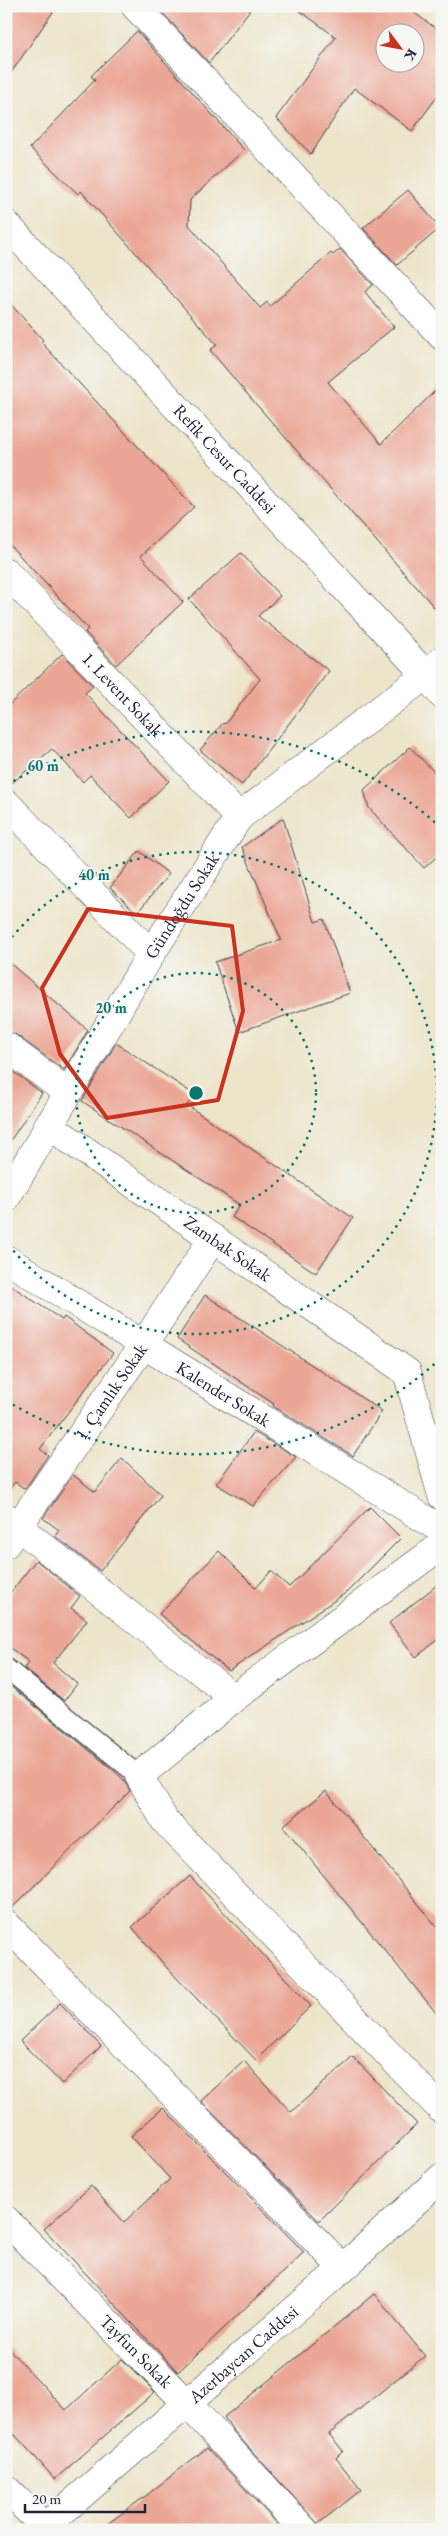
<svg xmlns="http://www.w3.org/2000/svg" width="448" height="2536" font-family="'EB Garamond',serif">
<rect width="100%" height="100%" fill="#f6f6f2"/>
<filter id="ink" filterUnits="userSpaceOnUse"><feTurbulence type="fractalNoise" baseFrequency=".02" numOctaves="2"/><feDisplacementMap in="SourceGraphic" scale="10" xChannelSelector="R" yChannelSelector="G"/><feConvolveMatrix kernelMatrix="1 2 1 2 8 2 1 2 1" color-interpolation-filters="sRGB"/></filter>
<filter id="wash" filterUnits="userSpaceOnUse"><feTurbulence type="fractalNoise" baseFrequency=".0096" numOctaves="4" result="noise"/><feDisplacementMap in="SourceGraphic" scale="20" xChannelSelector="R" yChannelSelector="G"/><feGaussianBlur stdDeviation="1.12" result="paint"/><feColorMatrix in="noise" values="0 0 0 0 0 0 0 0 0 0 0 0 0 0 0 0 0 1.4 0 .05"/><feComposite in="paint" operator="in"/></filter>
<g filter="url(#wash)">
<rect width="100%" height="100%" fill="#ede5ca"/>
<g id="blocks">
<!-- building -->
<path fill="#eba695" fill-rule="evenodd" d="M 6,6 L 57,6 L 6,80 Z
M 161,6 L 253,6 L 209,63 L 159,9 Z
M 293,6 L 405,6 L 442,33 L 442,90 L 412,131 L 354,88 L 311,154 L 276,118 L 336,37 ZM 386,32 L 416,32 L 416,62 L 386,62 Z
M 137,31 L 244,150 L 190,200 L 189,225 L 260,308 L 267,302 L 270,306 L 331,253 L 333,255 L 340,249 L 373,285 L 365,292 L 394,327 L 328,382 L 381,444 L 442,384 L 442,616 L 241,387 L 210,350 L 217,345 L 81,191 L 78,194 L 30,148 L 95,80 L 91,76 Z
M 408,190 L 440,228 L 397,265 L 363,228 Z
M 6,299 L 43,340 L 41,342 L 194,507 L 141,556 L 183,602 L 116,665 L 85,632 L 88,629 L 6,541 Z
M 241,553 L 280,596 L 258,616 L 329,671 L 242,785 L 200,750 L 223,723 L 225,724 L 260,679 L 189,599 Z
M 62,654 L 93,686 L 85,693 L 169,781 L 131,818 L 90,775 L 83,782 L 52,749 L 6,788 L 6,708 Z
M 410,747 L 442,780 L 442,852 L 424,868 L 369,808 L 364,790 Z
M 283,818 L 315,922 L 324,919 L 350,993 L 239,1032 L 215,962 L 281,940 L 242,847 Z
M 139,851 L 169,874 L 137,913 L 110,888 Z
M 6,960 L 88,1030 L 64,1070 L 15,1034 L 6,1031 Z
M 116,1043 L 195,1095 L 187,1105 L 353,1218 L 316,1273 L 232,1217 L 240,1205 L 82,1101 Z
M 6,1066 L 42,1093 L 6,1147 Z
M 6,1282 L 62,1320 L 64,1317 L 113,1353 L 40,1449 L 48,1455 L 25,1489 L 15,1482 L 6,1494 Z
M 205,1295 L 382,1411 L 353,1456 L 273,1406 L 274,1404 L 177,1339 Z
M 254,1432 L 296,1457 L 253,1506 L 216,1484 Z
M 122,1458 L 161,1495 L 100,1571 L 55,1536 L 59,1530 L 43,1518 L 73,1475 L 95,1492 Z
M 370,1507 L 401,1538 L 347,1592 L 229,1671 L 159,1614 L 219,1551 L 256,1588 L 271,1571 L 289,1587 Z
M 36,1560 L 80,1596 L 71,1608 L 87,1620 L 53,1663 L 77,1684 L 64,1701 L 24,1668 L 29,1662 L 6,1645 L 6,1598 Z
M 442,1581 L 442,1637 L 416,1657 L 389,1623 Z
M 9,1685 L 111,1768 L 124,1780 L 130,1791 L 11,1909 L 6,1909 L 6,1687 Z
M 326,1791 L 442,1933 L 442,2020 L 283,1826 Z
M 190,1876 L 311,2006 L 256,2060 L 168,1969 L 132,1927 Z
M 60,2003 L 101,2046 L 62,2084 L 20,2041 Z
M 353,2057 L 417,2124 L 319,2221 L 201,2101 L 244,2061 L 291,2112 Z
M 163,2108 L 304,2252 L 178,2372 L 44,2229 L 91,2186 L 124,2222 L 170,2179 L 131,2136 Z
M 374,2294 L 425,2356 L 329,2434 L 343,2451 L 336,2458 L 361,2490 L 318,2524 L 232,2429 L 224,2417 Z
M 6,2346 L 66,2410 L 122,2359 L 155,2392 L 55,2479 L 6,2425 Z
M 207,2448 L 283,2530 L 99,2530 L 143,2498 Z"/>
</g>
</g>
<g filter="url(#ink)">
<use href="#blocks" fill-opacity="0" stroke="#403f50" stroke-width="1"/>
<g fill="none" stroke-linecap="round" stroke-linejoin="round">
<defs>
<path id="service" d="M 6,1668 L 139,1776"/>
<g id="minor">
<path d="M 135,6 L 442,336"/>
<path id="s1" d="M 6,224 L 426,675 L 442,695"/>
<path id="s2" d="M 6,572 L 239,817"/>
<path d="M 6,803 L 151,954"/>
<path d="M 6,1046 L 68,1093"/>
<path id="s3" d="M 48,1125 L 407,1372 L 442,1496"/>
<path id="s4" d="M 6,1198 L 151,954 L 239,817 L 426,675 L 442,660"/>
<path id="s5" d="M 6,1259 L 442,1530"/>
<path d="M 6,1517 L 234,1698"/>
<path id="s6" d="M 6,1544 L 144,1344 L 213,1238"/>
<path d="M 442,1545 L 234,1698 L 139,1776 L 165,1821 L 442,2110"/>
<path d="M 6,1924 L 343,2268"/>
<path id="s7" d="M 6,2220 L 187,2403 L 304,2530"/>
<path d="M 6,2489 L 48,2530"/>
<path id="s8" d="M 41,2530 L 343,2268 L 442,2177"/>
</g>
</defs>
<!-- service casing -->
<use href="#service" stroke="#403f50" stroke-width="21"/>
<!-- minor casing -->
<use href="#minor" stroke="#403f50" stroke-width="29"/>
<!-- service -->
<use href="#service" stroke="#fff" stroke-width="19"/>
<!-- minor -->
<use href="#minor" stroke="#fff" stroke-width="28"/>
</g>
</g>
<!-- marked area -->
<path fill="none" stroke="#c8321e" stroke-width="4" stroke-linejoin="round" d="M 88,909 L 232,926 L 243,1011 L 218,1100 L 107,1118 L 60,1054 L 42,988 Z"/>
<!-- distance rings -->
<g fill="none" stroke="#0f766e" stroke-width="2.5" stroke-dasharray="2.5 5">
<circle cx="196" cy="1093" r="120"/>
<path d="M7 943A241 241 0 1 1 7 1243"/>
<path d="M440 1359A361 361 0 0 1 7 1401M7 785A361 361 0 0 1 440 827"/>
</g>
<g text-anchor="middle" stroke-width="4" stroke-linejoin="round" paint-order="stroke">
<!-- street labels -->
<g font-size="18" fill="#22223b" stroke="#f6f6f2">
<text dy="6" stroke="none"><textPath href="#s1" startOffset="321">Refik Cesur Caddesi</textPath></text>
<text dy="6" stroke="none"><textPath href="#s2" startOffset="169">1. Levent Sokak</textPath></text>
<text dy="6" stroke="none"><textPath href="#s4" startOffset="341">Gündoğdu Sokak</textPath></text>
<text dy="6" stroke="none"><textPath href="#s3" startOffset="218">Zambak Sokak</textPath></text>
<text dy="6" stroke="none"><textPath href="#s6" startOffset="185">1. Çamlık Sokak</textPath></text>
<text dy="6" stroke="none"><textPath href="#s5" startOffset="256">Kalender Sokak</textPath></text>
<text dy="6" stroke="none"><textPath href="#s7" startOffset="185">Tayfun Sokak</textPath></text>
<text dy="6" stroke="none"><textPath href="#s8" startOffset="268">Azerbaycan Caddesi</textPath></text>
</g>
</g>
<circle cx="196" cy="1093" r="8" fill="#0f766e" stroke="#f6f6f2" stroke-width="2.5"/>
<g font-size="15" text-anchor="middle" font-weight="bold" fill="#0f766e" stroke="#f6f6f2" stroke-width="4" stroke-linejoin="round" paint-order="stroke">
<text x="43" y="771">60 m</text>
<text x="94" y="880">40 m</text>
<text x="111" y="1013">20 m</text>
</g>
<!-- margin -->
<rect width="448" height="2536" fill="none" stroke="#f6f6f2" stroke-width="25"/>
<!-- north arrow -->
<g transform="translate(400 48) rotate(122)"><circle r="24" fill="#f6f6f2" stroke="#a1a1a9"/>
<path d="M0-4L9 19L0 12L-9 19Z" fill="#c8321e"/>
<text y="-8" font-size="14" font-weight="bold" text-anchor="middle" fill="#22223b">K</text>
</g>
<!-- scale -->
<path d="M25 2504v8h120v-8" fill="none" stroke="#22223b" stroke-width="2.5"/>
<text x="32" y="2504" font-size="15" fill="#22223b" stroke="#f6f6f2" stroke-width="4" paint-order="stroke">20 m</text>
</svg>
